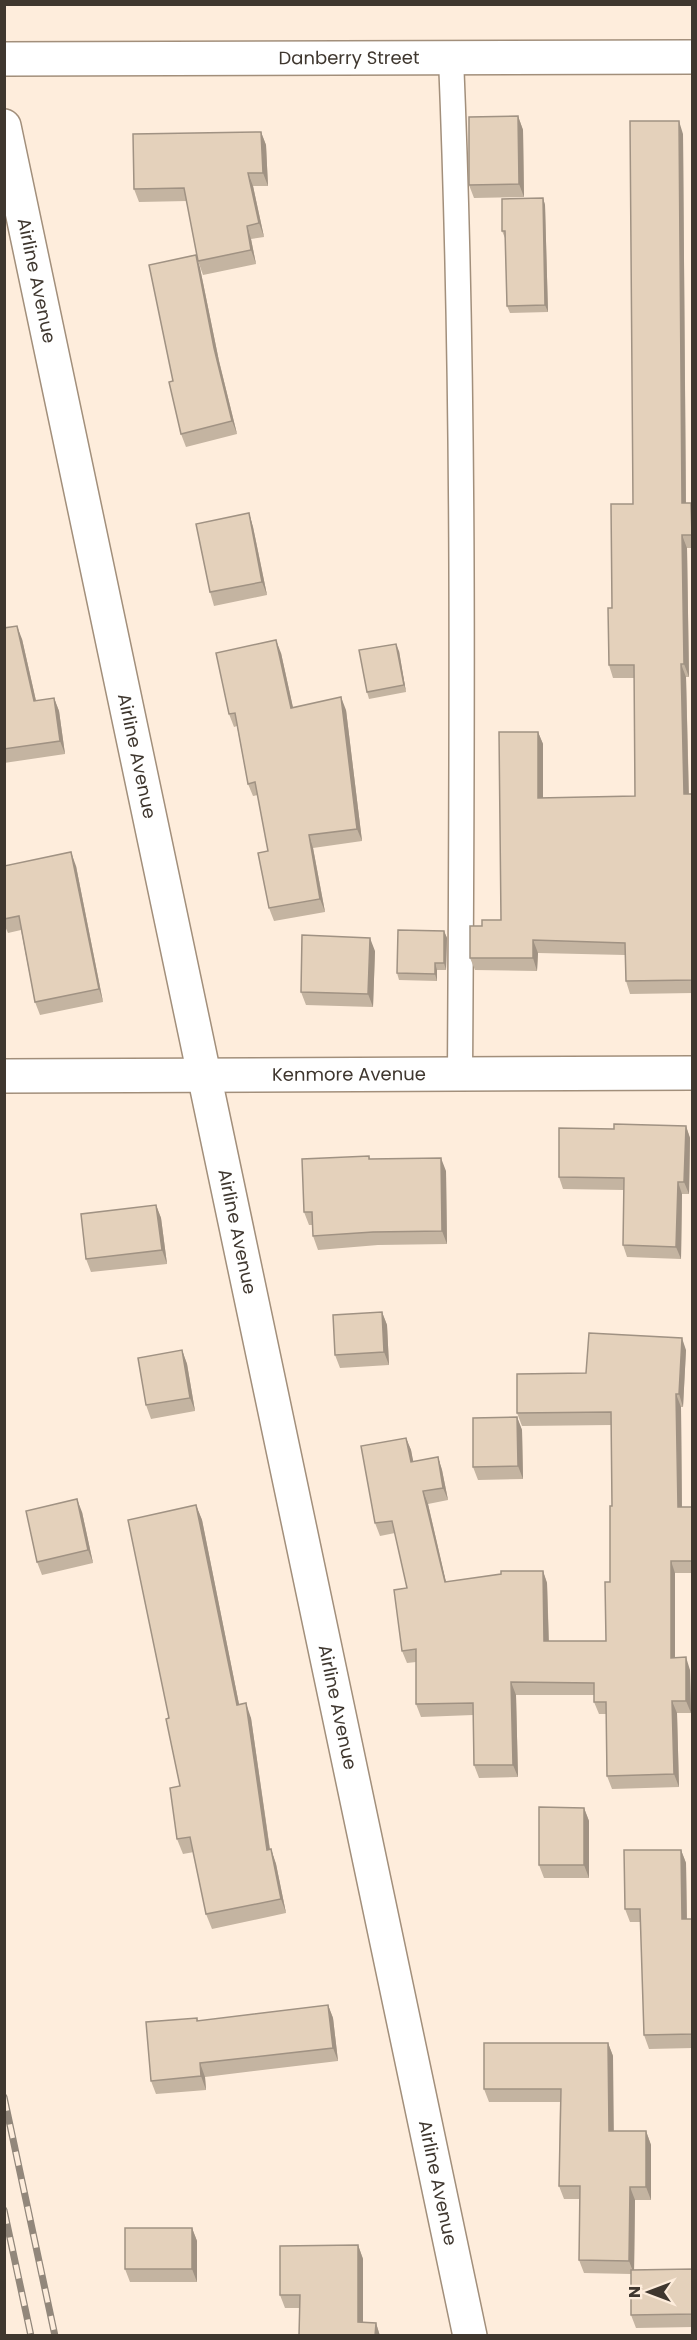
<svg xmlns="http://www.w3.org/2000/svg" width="697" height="2340" font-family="Poppins,sans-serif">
<rect width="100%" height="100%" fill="#feeddc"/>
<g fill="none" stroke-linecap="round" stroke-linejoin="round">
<defs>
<path id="service" d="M 451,58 C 465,396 462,735 460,1074"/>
<g id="minor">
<path id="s1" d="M 4,59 L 692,57"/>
<path id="s2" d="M 4,126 L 470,2336"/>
<path id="s3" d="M 4,1076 L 692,1073"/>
</g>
</defs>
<!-- service casing -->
<use href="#service" stroke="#a28f7b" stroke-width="27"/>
<!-- minor casing -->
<use href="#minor" stroke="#a28f7b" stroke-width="36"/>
<!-- service -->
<use href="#service" stroke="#fff" stroke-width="24"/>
<!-- minor -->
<use href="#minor" stroke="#fff" stroke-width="33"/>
<defs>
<path id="rail" d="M 4,2097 L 55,2336
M 4,2210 L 31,2336"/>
</defs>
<!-- rail casing -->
<use href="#rail" stroke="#92877b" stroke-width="7"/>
<!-- rail -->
<use href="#rail" stroke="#feeddc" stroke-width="4.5" stroke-dasharray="14" stroke-linecap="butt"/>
</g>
<!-- wall -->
<path fill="#c4b4a1" d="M 518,116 L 523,130 L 524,197 L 474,198 L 469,185 Z
M 261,132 L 266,145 L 268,186 L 253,186 L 264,237 L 251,239 L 256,264 L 203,275 L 198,261 L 187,201 L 139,202 L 134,189 Z
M 683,134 L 686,503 L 691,503 L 693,506 L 693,548 L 687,548 L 689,677 L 686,677 L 689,794 L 693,794 L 693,993 L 630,994 L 626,981 L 625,955 L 538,953 L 537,971 L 475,970 L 470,958 L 482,926 L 501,920 L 538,732 L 543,744 L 543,798 L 635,796 L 634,678 L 613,678 L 609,665 L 612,608 L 633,504 Z
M 543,198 L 545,205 L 548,312 L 510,313 L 507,306 L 505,238 L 502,231 Z
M 196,255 L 200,268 L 219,361 L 237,434 L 186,447 L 181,434 L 173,381 Z
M 249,513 L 253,527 L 267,595 L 214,606 L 210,592 Z
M 4,628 L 22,639 L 36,701 L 54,698 L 59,711 L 65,754 L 4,763 Z
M 399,651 L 406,692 L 369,699 L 367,692 Z
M 281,653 L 293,708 L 346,710 L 362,841 L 313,848 L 325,912 L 274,921 L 269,908 L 268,851 L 258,795 L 253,796 L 248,784 L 237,726 L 234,727 L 229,714 Z
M 4,866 L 76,866 L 103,1002 L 40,1015 L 35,1002 L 21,930 L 8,933 L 4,924 Z
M 444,931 L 447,938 L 446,970 L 437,970 L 437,981 L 399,980 L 397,973 Z
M 375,951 L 373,1007 L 306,1005 L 301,992 Z
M 686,1126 L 690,1138 L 689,1194 L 682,1194 L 681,1259 L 627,1257 L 623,1245 L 624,1190 L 563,1189 L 559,1177 L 614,1129 Z
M 369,1156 L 370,1159 L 446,1171 L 447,1244 L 378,1245 L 318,1250 L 313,1236 L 313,1225 L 309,1225 L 304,1212 Z
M 156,1205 L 161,1218 L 167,1264 L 91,1272 L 86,1259 Z
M 382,1312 L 387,1325 L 389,1365 L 340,1368 L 335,1355 Z
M 182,1350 L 187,1364 L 195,1411 L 151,1419 L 146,1405 Z
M 686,1350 L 683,1407 L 681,1407 L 682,1507 L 693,1507 L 693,1573 L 675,1573 L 675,1657 L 690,1670 L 691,1713 L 677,1713 L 679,1787 L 612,1789 L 607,1776 L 606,1714 L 599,1714 L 594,1702 L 594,1695 L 516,1695 L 518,1777 L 479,1778 L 474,1765 L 473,1715 L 421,1717 L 416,1704 L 416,1662 L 407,1663 L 402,1651 L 407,1588 L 395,1533 L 380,1536 L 375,1523 L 406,1438 L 411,1450 L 413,1462 L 438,1457 L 442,1470 L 448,1500 L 428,1504 L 446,1582 L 543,1571 L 547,1583 L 549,1641 L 606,1641 L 610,1582 L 612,1506 L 611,1425 L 522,1426 L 517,1413 L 586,1373 Z
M 517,1417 L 522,1430 L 523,1479 L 478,1480 L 473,1467 Z
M 196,1505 L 202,1520 L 239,1704 L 251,1718 L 270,1849 L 271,1849 L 276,1864 L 286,1913 L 212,1929 L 206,1914 L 194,1852 L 183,1854 L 177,1839 L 180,1786 L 169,1718 Z
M 82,1512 L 93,1563 L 42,1575 L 37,1562 Z
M 584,1808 L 589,1821 L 589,1878 L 544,1878 L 539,1865 Z
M 681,1850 L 686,1863 L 687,1919 L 693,1919 L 693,2048 L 649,2049 L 644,2035 L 641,1922 L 630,1922 L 625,1909 Z
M 328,2005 L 333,2018 L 338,2061 L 205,2077 L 206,2090 L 156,2094 L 151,2081 L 197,2018 L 198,2021 Z
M 608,2043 L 613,2056 L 613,2131 L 646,2131 L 651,2145 L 651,2200 L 635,2200 L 634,2270 L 693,2269 L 693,2327 L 636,2328 L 631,2315 L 631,2274 L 584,2273 L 579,2260 L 580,2199 L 564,2199 L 559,2186 L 560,2102 L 489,2102 L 484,2089 Z
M 192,2228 L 197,2241 L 197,2282 L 130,2282 L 125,2269 Z
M 358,2245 L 363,2259 L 363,2322 L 376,2323 L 380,2336 L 299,2308 L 285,2308 L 280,2295 Z"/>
<!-- shaded-wall -->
<path fill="#a09283" d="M 518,116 L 523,130 L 524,197 L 519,184 Z
M 679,121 L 683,134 L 686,516 L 682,503 Z
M 261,132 L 266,145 L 268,186 L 263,173 Z
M 248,173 L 253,186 L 264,237 L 259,223 Z
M 543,198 L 545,205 L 548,312 L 545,305 Z
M 247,226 L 251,239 L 256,264 L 251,250 Z
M 196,255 L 200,268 L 219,361 L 237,434 L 232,421 L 214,348 Z
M 249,513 L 253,527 L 267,595 L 262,582 Z
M 682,535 L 687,548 L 689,677 L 684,664 Z
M 17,626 L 22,639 L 39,714 L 34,701 Z
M 276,640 L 281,653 L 296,721 L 291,708 Z
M 396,644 L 399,651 L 406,692 L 404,685 Z
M 681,664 L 686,677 L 689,807 L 684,794 Z
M 341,697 L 346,710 L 362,841 L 357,829 Z
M 54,698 L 59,711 L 65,754 L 60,741 Z
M 538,732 L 543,744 L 543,811 L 538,798 Z
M 309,835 L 313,848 L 325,912 L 320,899 Z
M 71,852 L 76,866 L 103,1002 L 99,989 Z
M 444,931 L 447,938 L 446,970 L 444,963 Z
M 370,938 L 375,951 L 373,1007 L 368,994 Z
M 533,940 L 538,953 L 537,971 L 533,958 Z
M 435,963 L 437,970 L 437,981 L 435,974 Z
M 686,1126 L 690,1138 L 689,1194 L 684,1182 Z
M 441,1158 L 446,1171 L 447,1244 L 442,1231 Z
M 678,1182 L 682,1194 L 681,1259 L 676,1247 Z
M 156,1205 L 161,1218 L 167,1264 L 162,1250 Z
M 382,1312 L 387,1325 L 389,1365 L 384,1352 Z
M 682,1338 L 686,1350 L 683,1407 L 679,1394 Z
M 182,1350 L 187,1364 L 195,1411 L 190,1398 Z
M 676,1394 L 681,1407 L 682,1519 L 678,1507 Z
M 517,1417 L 522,1430 L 523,1479 L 518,1466 Z
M 406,1438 L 411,1450 L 416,1475 L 411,1462 Z
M 438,1457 L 442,1470 L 448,1500 L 443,1488 Z
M 423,1491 L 428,1504 L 449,1595 L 445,1582 Z
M 77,1499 L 82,1512 L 93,1563 L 88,1550 Z
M 196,1505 L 202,1520 L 242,1719 L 237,1705 Z
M 671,1561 L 675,1573 L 675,1670 L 671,1658 Z
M 543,1571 L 547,1583 L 549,1653 L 544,1641 Z
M 686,1657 L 690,1670 L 691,1713 L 686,1701 Z
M 511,1682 L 516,1695 L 518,1777 L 513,1765 Z
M 672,1701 L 677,1713 L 679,1787 L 674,1774 Z
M 246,1703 L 251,1718 L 272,1865 L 267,1850 Z
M 584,1808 L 589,1821 L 589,1878 L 584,1865 Z
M 271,1849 L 276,1864 L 286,1913 L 281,1899 Z
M 681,1850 L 686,1863 L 687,1933 L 682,1919 Z
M 328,2005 L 333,2018 L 338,2061 L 333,2048 Z
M 608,2043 L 613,2056 L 614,2144 L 609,2131 Z
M 200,2063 L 205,2077 L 206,2090 L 201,2076 Z
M 646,2131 L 651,2145 L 651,2200 L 646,2187 Z
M 630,2187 L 635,2200 L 634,2274 L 629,2261 Z
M 192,2228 L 197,2241 L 197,2282 L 192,2269 Z
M 358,2245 L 363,2259 L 363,2335 L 358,2322 Z
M 376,2323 L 380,2336 L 375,2336 Z"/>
<!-- building -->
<path fill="#e4d1bb" stroke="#a09283" stroke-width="1.5" d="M 518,116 L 519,184 L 469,185 L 469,117 Z
M 630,121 L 679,121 L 682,503 L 691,503 L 692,535 L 682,535 L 684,664 L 681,664 L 684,794 L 693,794 L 693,980 L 626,981 L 625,943 L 533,940 L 533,958 L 470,958 L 470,926 L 482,926 L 482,920 L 501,920 L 499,732 L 538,732 L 538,798 L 635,796 L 634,665 L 609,665 L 608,608 L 612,608 L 611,504 L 633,504 Z
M 261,132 L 263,173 L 248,173 L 259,223 L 247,226 L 251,250 L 198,261 L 184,188 L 134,189 L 133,134 Z
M 543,198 L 545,305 L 507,306 L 505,231 L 502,231 L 502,199 Z
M 196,255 L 214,348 L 232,421 L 181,434 L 169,382 L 173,381 L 149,265 Z
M 249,513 L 262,582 L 210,592 L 196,524 Z
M 17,626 L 34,701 L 54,698 L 60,741 L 4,749 L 4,628 Z
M 276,640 L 291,708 L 341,697 L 357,829 L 309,835 L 320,899 L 269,908 L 258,853 L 268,851 L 255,782 L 248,784 L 235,713 L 229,714 L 216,653 Z
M 396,644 L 404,685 L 367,692 L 359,650 Z
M 71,852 L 99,989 L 35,1002 L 19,916 L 4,919 L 4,866 Z
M 398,930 L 444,931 L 444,963 L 435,963 L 435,974 L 397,973 Z
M 302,935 L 370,938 L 368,994 L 301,992 Z
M 614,1124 L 686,1126 L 684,1182 L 678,1182 L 676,1247 L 623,1245 L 624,1178 L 559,1177 L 559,1128 L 614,1129 Z
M 369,1156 L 369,1159 L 441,1158 L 442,1231 L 373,1232 L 313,1236 L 312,1212 L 304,1212 L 302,1159 Z
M 156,1205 L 162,1250 L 86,1259 L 81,1214 Z
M 382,1312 L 384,1352 L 335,1355 L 333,1315 Z
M 589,1333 L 682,1338 L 679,1394 L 676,1394 L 678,1507 L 693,1507 L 693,1561 L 671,1561 L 671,1658 L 686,1657 L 686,1701 L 672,1701 L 674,1774 L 607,1776 L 606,1702 L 594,1702 L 594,1683 L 511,1682 L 513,1765 L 474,1765 L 473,1703 L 416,1704 L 416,1649 L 402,1651 L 394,1590 L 407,1588 L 392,1521 L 375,1523 L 361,1446 L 406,1438 L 411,1462 L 438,1457 L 443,1488 L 423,1491 L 445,1582 L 501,1574 L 501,1571 L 543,1571 L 544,1641 L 606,1641 L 605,1582 L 610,1582 L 610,1506 L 612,1506 L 611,1412 L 517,1413 L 517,1374 L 586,1373 Z
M 182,1350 L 190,1398 L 146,1405 L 138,1358 Z
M 517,1417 L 518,1466 L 473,1467 L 473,1418 Z
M 77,1499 L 88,1550 L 37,1562 L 26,1511 Z
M 196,1505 L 237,1705 L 246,1703 L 267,1850 L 271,1849 L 281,1899 L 206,1914 L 190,1837 L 177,1839 L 170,1788 L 180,1786 L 166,1719 L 169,1718 L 128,1520 Z
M 539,1807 L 584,1808 L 584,1865 L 539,1865 Z
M 624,1850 L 681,1850 L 682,1919 L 693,1919 L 693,2034 L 644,2035 L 640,1909 L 625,1909 Z
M 328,2005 L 333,2048 L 200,2063 L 201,2076 L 151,2081 L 146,2022 L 197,2018 L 197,2021 Z
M 484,2043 L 608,2043 L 609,2131 L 646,2131 L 646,2187 L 630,2187 L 629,2261 L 579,2260 L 580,2186 L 559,2186 L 561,2089 L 484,2089 Z
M 125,2228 L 192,2228 L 192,2269 L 125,2269 Z
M 358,2245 L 358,2322 L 376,2323 L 375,2336 L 299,2336 L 300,2295 L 280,2295 L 280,2246 Z
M 693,2269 L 693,2314 L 631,2315 L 631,2270 Z"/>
<g text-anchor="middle" stroke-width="4.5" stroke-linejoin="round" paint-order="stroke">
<!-- street labels -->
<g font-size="18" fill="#3f372f" stroke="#feeddc">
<text dy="6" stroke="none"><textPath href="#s1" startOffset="345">Danberry Street</textPath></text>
<text dy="6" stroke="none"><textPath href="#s2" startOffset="158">Airline Avenue</textPath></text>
<text dy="6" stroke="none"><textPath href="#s2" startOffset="644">Airline Avenue</textPath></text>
<text dy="6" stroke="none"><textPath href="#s3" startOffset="345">Kenmore Avenue</textPath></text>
<text dy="6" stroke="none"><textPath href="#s2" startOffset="1130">Airline Avenue</textPath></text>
<text dy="6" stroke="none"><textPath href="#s2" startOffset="1616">Airline Avenue</textPath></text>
<text dy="6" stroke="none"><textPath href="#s2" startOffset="2102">Airline Avenue</textPath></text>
</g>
</g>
<!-- border -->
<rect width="697" height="2340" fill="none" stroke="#3f372f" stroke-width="12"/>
<!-- north arrow -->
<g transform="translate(649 2292) rotate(270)" stroke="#feeddc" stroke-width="4.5" paint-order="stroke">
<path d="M0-4.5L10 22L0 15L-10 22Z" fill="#3f372f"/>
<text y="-9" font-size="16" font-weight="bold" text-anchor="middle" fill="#3f372f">N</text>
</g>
</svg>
